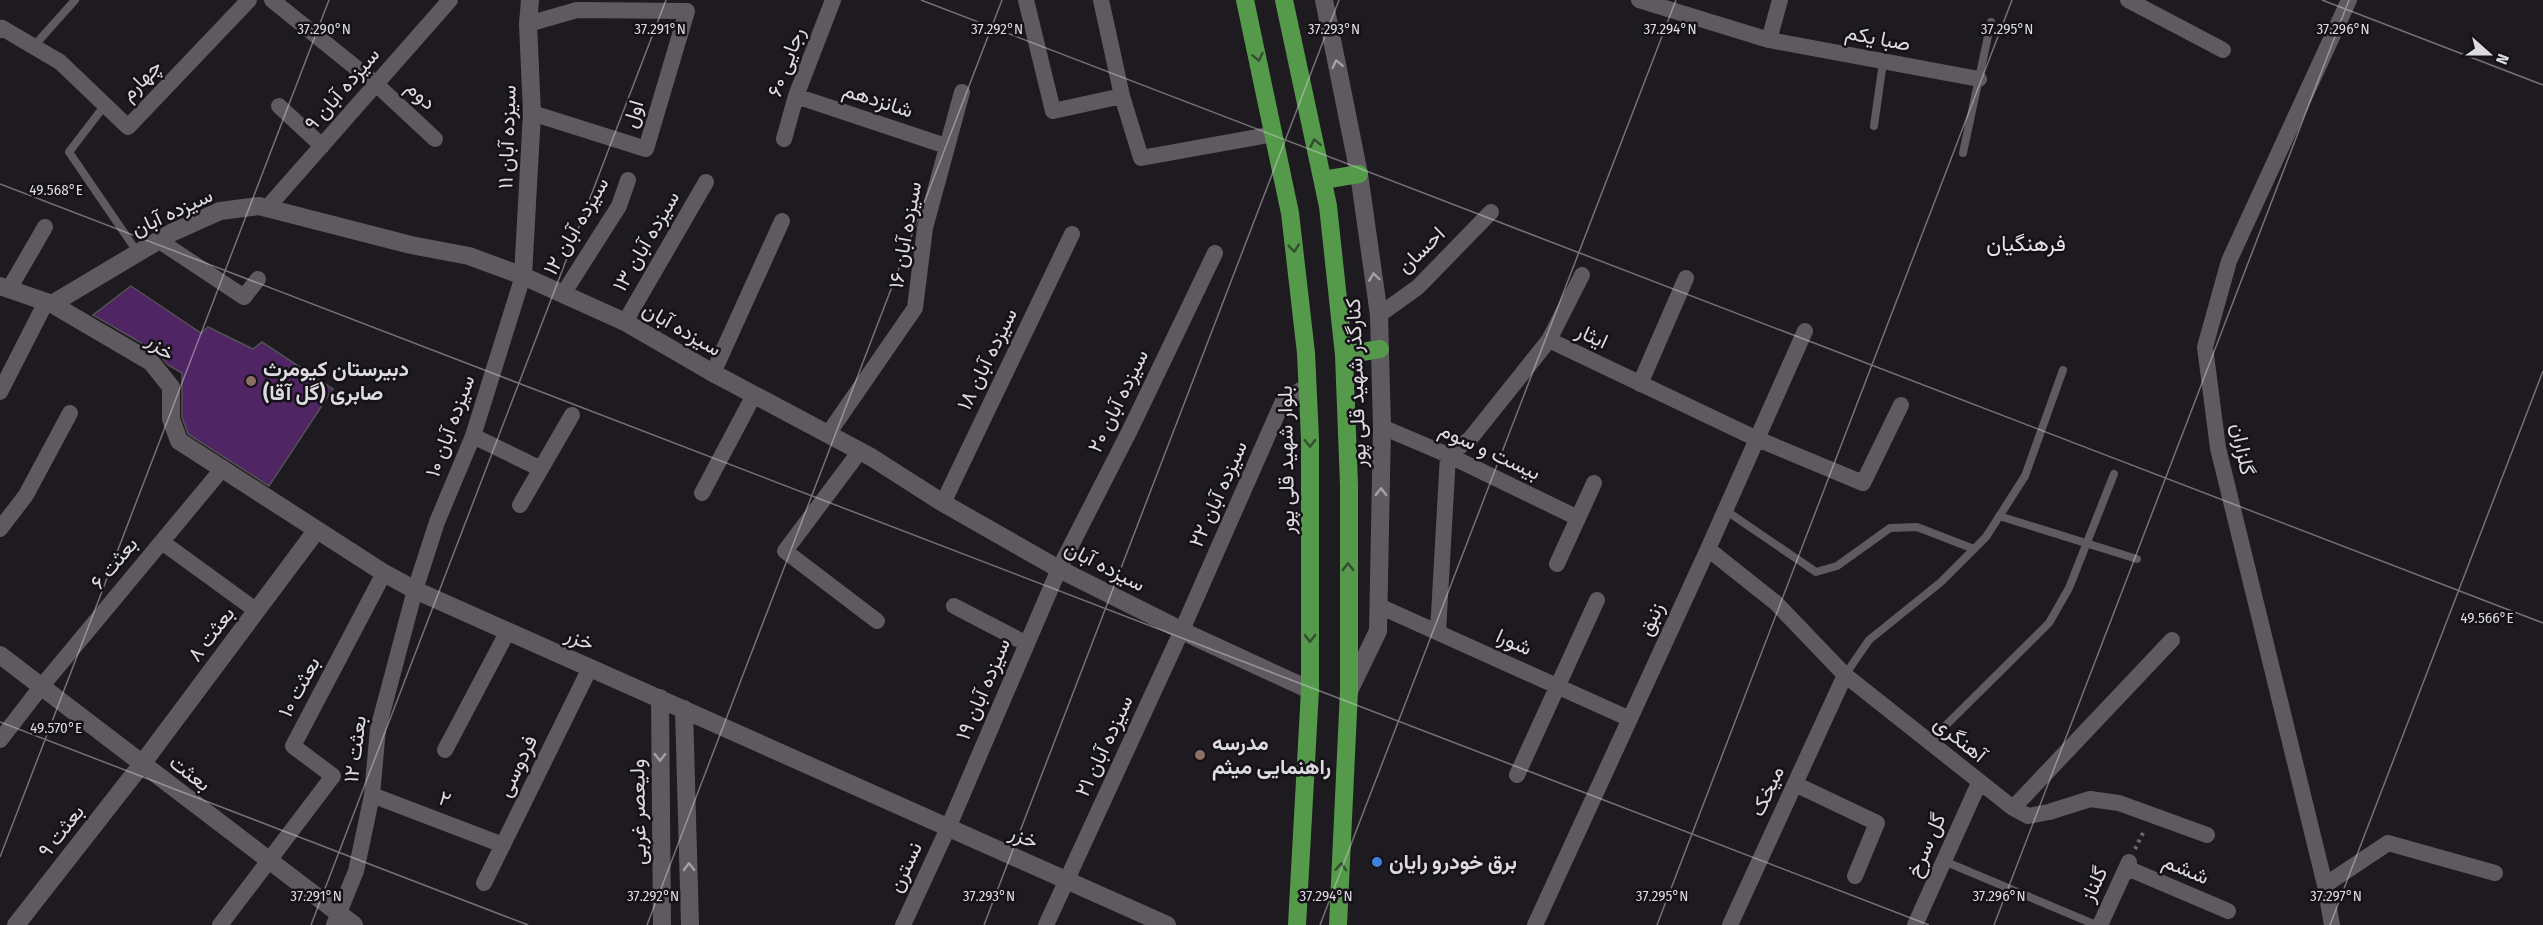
<svg xmlns="http://www.w3.org/2000/svg" width="2543" height="925" font-family="'Fira Sans Condensed',Vazirmatn,sans-serif">
<rect width="100%" height="100%" fill="#1e1b20"/>
<!-- building -->
<path fill="#4f2563" stroke="#545056" stroke-width="1.5" d="M 131,286 L 201,333 L 208,327 L 253,349 L 262,342 L 333,389 L 269,486 L 188,434 L 182,417 L 182,373 L 168,365 L 157,352 L 93,315 Z"/>
<g fill="none" stroke-linecap="round" stroke-linejoin="round">
<!-- path -->
<path stroke="#6b686d" stroke-width="4" stroke-dasharray="3 4.5" stroke-linecap="butt" d="M 2135,849 L 2145,829"/>
<!-- service -->
<path stroke="#5e5a60" stroke-width="8" d="M 33,47 L 75,0
M 105,105 L 69,152 L 138,253
M 1874,126 L 1883,62
M 1963,153 L 1991,22
M 1725,510 L 1816,572 L 1837,566 L 1890,528 L 1917,527 L 1974,549
M 1999,516 L 2137,559
M 1845,675 L 1869,640 L 1941,582 L 1986,537 L 2025,476 L 2063,370
M 1929,742 L 2049,623 L 2069,588 L 2114,474
M 1944,861 L 2096,925"/>
<!-- minor -->
<path stroke="#5e5a60" stroke-width="16" d="M 272,0 L 376,84 L 435,139
M 1026,0 L 1053,111 L 1122,96
M 1101,0 L 1122,96 L 1141,158 L 1274,134
M 1639,0 L 1769,40 L 1979,79
M 2128,0 L 2223,50
M 528,24 L 577,10 L 687,11 L 646,149 L 532,113
M 0,30 L 2,28 L 60,62 L 128,127 L 249,0
M 1769,40 L 1780,0
M 796,96 L 946,146
M 279,106 L 322,146
M 784,139 L 796,96 L 833,0
M 267,208 L 450,0
M 158,240 L 244,297 L 258,279
M 9,289 L 45,227
M 563,294 L 619,206 L 628,180
M 1379,315 L 1418,287 L 1491,212
M 625,322 L 706,182
M 1549,340 L 1582,275
M 713,373 L 782,221
M 1640,384 L 1686,278
M 0,392 L 46,302
M 1382,427 L 1448,455 L 1578,518
M 828,434 L 915,308 L 925,228 L 962,92
M 473,436 L 541,469
M 860,451 L 785,551 L 877,621
M 702,493 L 754,395
M 943,503 L 1072,234
M 520,505 L 572,415
M 0,529 L 26,495 L 70,413
M 162,542 L 257,611
M 1708,549 L 1776,603 L 1845,675 L 2013,808 L 2028,816 L 2049,812 L 2090,799 L 2119,803 L 2207,835
M 1557,564 L 1594,483
M 954,606 L 1027,644
M 1379,606 L 1630,719
M 1438,632 L 1448,455 L 1470,439 L 1549,340 L 1755,438 L 1863,483 L 1901,405
M 0,740 L 41,687 L 223,468
M 445,750 L 508,631
M 1517,775 L 1597,600
M 1795,784 L 1877,823 L 1855,876
M 372,795 L 503,845
M 2013,808 L 2172,640
M 2127,868 L 2228,911
M 484,883 L 590,668
M 2325,885 L 2388,843 L 2495,873
M 220,925 L 333,776 L 293,746 L 384,573
M 334,925 L 356,871 L 372,795 L 378,729 L 415,590 L 437,522 L 473,436 L 523,276
M 903,925 L 948,828 L 1059,569 L 1130,430 L 1215,253
M 1046,925 L 1182,630 L 1283,401 L 1307,386
M 1535,925 L 1708,549 L 1805,331
M 1730,925 L 1845,675
M 1915,925 L 1979,783
M 2100,925 L 2129,862
M 2332,925 L 2325,885 L 2218,448 L 2205,347 L 2229,261 L 2349,0"/>
<!-- tertiary -->
<path stroke="#5e5a60" stroke-width="18" d="M 1324,0 L 1359,174 L 1379,315 L 1382,427 L 1378,631 L 1349,691
M 523,276 L 532,113 L 528,24 L 530,0
M 0,286 L 52,304 L 171,233 L 220,211 L 259,206 L 411,245 L 469,256 L 523,276 L 625,322 L 713,373 L 871,457 L 943,503 L 1059,569 L 1195,637 L 1310,690
M 52,304 L 151,362 L 171,387 L 171,419 L 179,441 L 384,573 L 415,590 L 1167,925
M 0,655 L 354,925
M 660,698 L 662,925
M 684,709 L 690,925
M 16,925 L 142,764 L 316,531"/>
<!-- trunk -->
<path stroke="#55994b" stroke-width="18" d="M 1245,0 L 1290,213 L 1306,353 L 1310,439 L 1310,690 L 1297,925
M 1284,0 L 1328,206 L 1344,355 L 1349,485 L 1349,691 L 1338,925
M 1323,180 L 1359,174
M 1344,355 L 1380,349"/>
</g>
<!-- one-way arrows -->
<defs><path id="oneway-chevron" d="M-2-3.5L2.5 0L-2 3.5" fill="none" stroke-width="1.6" stroke-linecap="round" stroke-linejoin="round" transform="scale(1.5)"/></defs>
<g stroke="#324f2e">
<use href="#oneway-chevron" transform="translate(1258 57) rotate(78)"/>
<use href="#oneway-chevron" transform="translate(1315 143) rotate(-102)"/>
<use href="#oneway-chevron" transform="translate(1294 248) rotate(84)"/>
<use href="#oneway-chevron" transform="translate(1310 443) rotate(89)"/>
<use href="#oneway-chevron" transform="translate(1348 567) rotate(-90)"/>
<use href="#oneway-chevron" transform="translate(1310 638) rotate(90)"/>
<use href="#oneway-chevron" transform="translate(1341 867) rotate(-87)"/>
</g>
<g stroke="#a4a1a6">
<use href="#oneway-chevron" transform="translate(1337 64) rotate(-102)"/>
<use href="#oneway-chevron" transform="translate(1374 277) rotate(-98)"/>
<use href="#oneway-chevron" transform="translate(1381 492) rotate(-89)"/>
<use href="#oneway-chevron" transform="translate(660 757) rotate(90)"/>
<use href="#oneway-chevron" transform="translate(689 867) rotate(-91)"/>
</g>
<!-- ticks -->
<path fill="none" stroke="#dddbdf" stroke-width="1.5" stroke-opacity="0.45" d="M 921,0 L 2543,623M 2322,0 L 2543,85M 0,184 L 1929,925M 0,722 L 528,925M 0,857 L 329,0M 311,925 L 666,0M 647,925 L 1002,0M 984,925 L 1339,0M 1320,925 L 1676,0M 1657,925 L 2012,0M 1994,925 L 2349,0M 2330,925 L 2543,371"/>
<!-- markers -->
<g fill="#8d6e63" stroke="#151217" stroke-width="2">
<circle cx="251" cy="381" r="6"/>
<circle cx="1200" cy="755" r="6"/>
</g>
<circle fill="#3f7fe0" stroke="#151217" stroke-width="2" cx="1377" cy="862" r="6"/>
<g text-anchor="middle" stroke-width="5" stroke-linejoin="round" paint-order="stroke">
<!-- street labels -->
<g font-size="21" fill="#dddbdf" stroke="#151217">
<text transform="translate(1878 38) rotate(11)" y="7">صبا یکم</text>
<text transform="translate(786 62) rotate(-70)" y="7">رجایی ۶۰</text>
<text transform="translate(141 80) rotate(-46)" y="7">چهارم</text>
<text transform="translate(342 89) rotate(-49)" y="7">سیزده آبان ۹</text>
<text transform="translate(421 95) rotate(43)" y="7">دوم</text>
<text transform="translate(878 100) rotate(18)" y="7">شانزدهم</text>
<text transform="translate(633 114) rotate(-73)" y="7">اول</text>
<text transform="translate(507 137) rotate(-88)" y="7">سیزده آبان ۱۱</text>
<text transform="translate(172 212) rotate(-25)" y="7">سیزده آبان</text>
<text transform="translate(576 226) rotate(-60)" y="7">سیزده آبان ۱۲</text>
<text transform="translate(905 235) rotate(-80)" y="7">سیزده آبان ۱۶</text>
<text transform="translate(646 241) rotate(-60)" y="7">سیزده آبان ۱۳</text>
<text transform="translate(1421 250) rotate(-44)" y="7">احسان</text>
<text transform="translate(682 329) rotate(30)" y="7">سیزده آبان</text>
<text transform="translate(1592 336) rotate(25)" y="7">ایثار</text>
<text transform="translate(161 347) rotate(40)" y="7">خزر</text>
<text transform="translate(987 359) rotate(-64)" y="7">سیزده آبان ۱۸</text>
<text transform="translate(1356 383) rotate(-92)" y="7">کنارگذر شهید قلی پور</text>
<text transform="translate(1118 401) rotate(-64)" y="7">سیزده آبان ۲۰</text>
<text transform="translate(450 426) rotate(-70)" y="7">سیزده آبان ‍۱۰</text>
<text transform="translate(2243 449) rotate(79)" y="7">گلزاران</text>
<text transform="translate(1490 451) rotate(25)" y="7">بیست و سوم</text>
<text transform="translate(1286 460) rotate(-91)" y="7">بلوار شهید قلی پور</text>
<text transform="translate(1218 494) rotate(-66)" y="7">سیزده آبان ۲۲</text>
<text transform="translate(114 563) rotate(-50)" y="7">بعثت ۶</text>
<text transform="translate(1105 566) rotate(27)" y="7">سیزده آبان</text>
<text transform="translate(1651 619) rotate(-65)" y="7">زنبق</text>
<text transform="translate(211 634) rotate(-53)" y="7">بعثت ۸</text>
<text transform="translate(580 639) rotate(24)" y="7">خزر</text>
<text transform="translate(1514 642) rotate(24)" y="7">شورا</text>
<text transform="translate(299 687) rotate(-62)" y="7">بعثت ۱۰</text>
<text transform="translate(983 689) rotate(-67)" y="7">سیزده آبان ۱۹</text>
<text transform="translate(1960 739) rotate(39)" y="7">آهنگری</text>
<text transform="translate(1104 746) rotate(-65)" y="7">سیزده آبان ۲۱</text>
<text transform="translate(355 749) rotate(-83)" y="7">بعثت ۱۲</text>
<text transform="translate(517 766) rotate(-64)" y="7">فردوسی</text>
<text transform="translate(190 773) rotate(37)" y="7">بعثت</text>
<text transform="translate(1767 791) rotate(-65)" y="7">میخک</text>
<text transform="translate(445 799) rotate(21)" y="7">۲</text>
<text transform="translate(638 812) rotate(-91)" y="7">ولیعصر غربی</text>
<text transform="translate(61 831) rotate(-52)" y="7">بعثت ۹</text>
<text transform="translate(1024 837) rotate(24)" y="7">خزر</text>
<text transform="translate(1926 845) rotate(-66)" y="7">گل سرخ</text>
<text transform="translate(905 867) rotate(-65)" y="7">نسترن</text>
<text transform="translate(2186 869) rotate(23)" y="7">ششم</text>
<text transform="translate(2094 884) rotate(-65)" y="7">گلناز</text>
</g>
<!-- poi labels -->
<g font-size="21" font-weight="bold" fill="#dddbdf" stroke="#151217" text-anchor="start">
<text x="263" y="376">دبیرستان کیومرث<tspan x="263" dy="24">صابری (گل آقا)</tspan></text>
<text x="1212" y="750">مدرسه<tspan x="1212" dy="24">راهنمایی میثم</tspan></text>
<text x="1389" y="869">برق خودرو رایان</text>
</g>
<!-- neighbourhood labels -->
<g font-size="22" fill="#e6e1e9" stroke="#151217">
<text x="2026" y="251">فرهنگیان</text>
</g>
</g>
<g font-size="15" text-anchor="middle" fill="#dddbdf" stroke="#151217" stroke-width="5" stroke-linejoin="round" paint-order="stroke">
<text x="324" y="34">37.290°N</text>
<text x="660" y="34">37.291°N</text>
<text x="997" y="34">37.292°N</text>
<text x="1334" y="34">37.293°N</text>
<text x="1670" y="34">37.294°N</text>
<text x="2007" y="34">37.295°N</text>
<text x="2343" y="34">37.296°N</text>
<text x="56" y="195">49.568°E</text>
<text x="2487" y="623">49.566°E</text>
<text x="56" y="733">49.570°E</text>
<text x="316" y="901">37.291°N</text>
<text x="653" y="901">37.292°N</text>
<text x="989" y="901">37.293°N</text>
<text x="1326" y="901">37.294°N</text>
<text x="1662" y="901">37.295°N</text>
<text x="1999" y="901">37.296°N</text>
<text x="2336" y="901">37.297°N</text>
</g>
<!-- north arrow -->
<g transform="translate(2489 54) rotate(111)" stroke="#151217" stroke-width="4.5" paint-order="stroke">
<path d="M0-4.5L10 22L0 15L-10 22Z" fill="#dddbdf"/>
<text y="-9" font-size="16" font-weight="bold" text-anchor="middle" fill="#dddbdf">N</text>
</g>
</svg>
